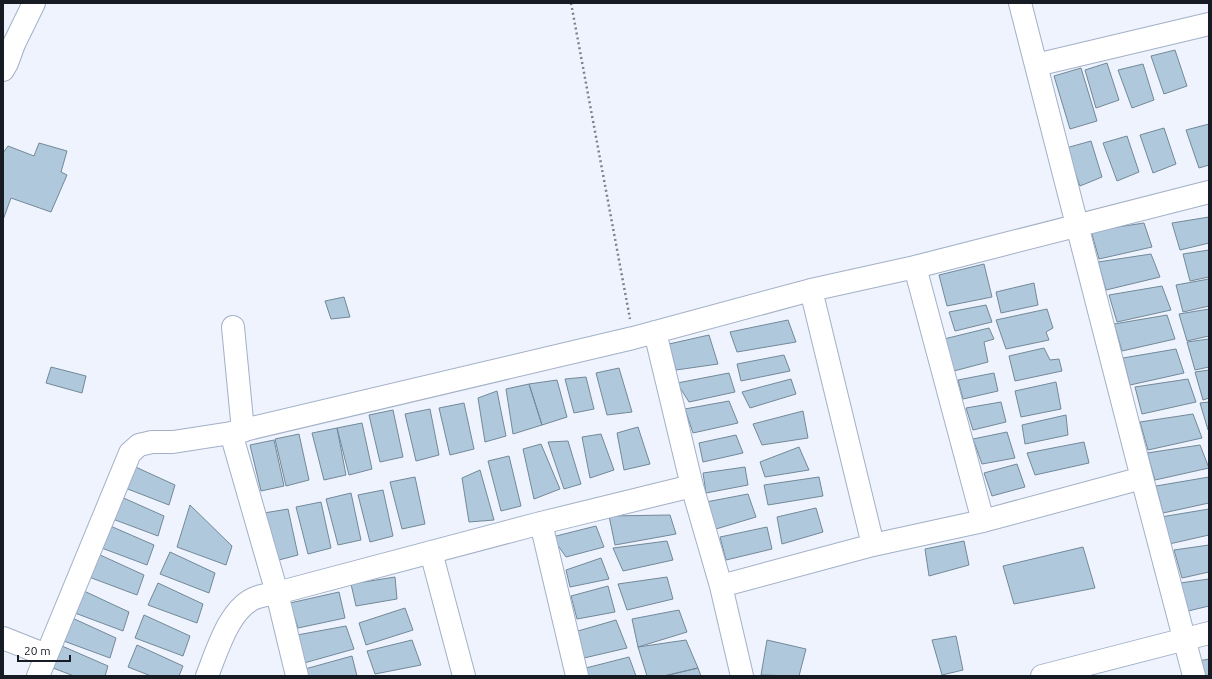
<svg xmlns="http://www.w3.org/2000/svg" width="1212" height="679" font-family="Ubuntu,sans-serif">
<rect width="100%" height="100%" fill="#eef3fd"/>
<!-- building -->
<path fill="#b0c8db" stroke="#72899a" d="M 1175,50 L 1187,86 L 1164,94 L 1151,56 Z
M 1107,63 L 1119,100 L 1096,108 L 1085,70 Z
M 1143,64 L 1154,100 L 1132,108 L 1118,70 Z
M 1081,68 L 1097,121 L 1070,129 L 1054,76 Z
M 1209,124 L 1209,165 L 1199,168 L 1186,130 Z
M 1164,128 L 1176,164 L 1153,173 L 1140,135 Z
M 1127,136 L 1139,172 L 1117,181 L 1103,143 Z
M 1091,141 L 1102,177 L 1080,186 L 1066,148 Z
M 39,143 L 67,151 L 61,172 L 67,175 L 51,212 L 11,198 L 3,220 L 3,153 L 8,146 L 34,156 Z
M 1209,217 L 1209,243 L 1180,250 L 1172,223 Z
M 1144,223 L 1152,247 L 1099,259 L 1091,231 Z
M 1209,250 L 1209,277 L 1190,281 L 1183,254 Z
M 1151,254 L 1160,277 L 1106,290 L 1098,262 Z
M 984,264 L 992,297 L 947,306 L 939,275 Z
M 1209,279 L 1209,306 L 1183,312 L 1176,285 Z
M 1034,283 L 1038,305 L 1001,313 L 996,292 Z
M 1162,286 L 1171,310 L 1117,322 L 1109,295 Z
M 344,297 L 350,317 L 331,319 L 325,301 Z
M 986,305 L 992,322 L 955,331 L 949,312 Z
M 1047,309 L 1053,328 L 1046,332 L 1049,340 L 1006,349 L 996,320 Z
M 1209,309 L 1209,336 L 1187,341 L 1179,314 Z
M 1167,315 L 1175,339 L 1122,351 L 1114,324 Z
M 788,320 L 796,342 L 737,352 L 730,332 Z
M 989,328 L 994,339 L 984,342 L 988,362 L 954,371 L 944,339 Z
M 709,335 L 718,364 L 676,370 L 669,344 Z
M 1209,339 L 1209,367 L 1195,370 L 1187,342 Z
M 1044,348 L 1050,360 L 1059,359 L 1062,371 L 1015,381 L 1009,356 Z
M 1176,349 L 1184,373 L 1130,385 L 1123,358 Z
M 784,355 L 790,371 L 741,381 L 737,364 Z
M 51,367 L 86,376 L 82,393 L 46,383 Z
M 619,368 L 632,412 L 607,415 L 596,373 Z
M 1209,370 L 1209,398 L 1203,400 L 1195,372 Z
M 729,373 L 735,392 L 689,402 L 677,383 Z
M 994,373 L 998,391 L 963,399 L 958,380 Z
M 586,377 L 594,409 L 574,413 L 565,379 Z
M 791,379 L 796,394 L 750,408 L 742,392 Z
M 1188,379 L 1196,402 L 1142,414 L 1135,387 Z
M 557,380 L 567,417 L 542,425 L 529,384 Z
M 1056,382 L 1061,409 L 1021,417 L 1015,391 Z
M 529,384 L 542,425 L 513,434 L 506,389 Z
M 497,391 L 506,436 L 485,442 L 478,398 Z
M 729,401 L 738,423 L 693,433 L 685,409 Z
M 1001,402 L 1006,422 L 973,430 L 966,408 Z
M 1209,402 L 1209,430 L 1208,430 L 1200,403 Z
M 464,403 L 474,449 L 450,455 L 439,408 Z
M 430,409 L 439,455 L 416,461 L 405,414 Z
M 393,410 L 403,457 L 380,462 L 369,415 Z
M 803,411 L 808,438 L 762,445 L 753,424 Z
M 1193,414 L 1202,438 L 1148,450 L 1140,422 Z
M 1066,415 L 1068,435 L 1025,444 L 1022,425 Z
M 362,423 L 372,469 L 349,475 L 337,428 Z
M 638,427 L 650,464 L 624,470 L 617,433 Z
M 337,428 L 346,475 L 324,480 L 312,433 Z
M 1007,432 L 1015,458 L 982,464 L 973,439 Z
M 299,434 L 309,480 L 286,486 L 275,439 Z
M 601,434 L 614,470 L 590,478 L 582,437 Z
M 736,435 L 743,453 L 703,462 L 699,443 Z
M 274,440 L 284,486 L 261,491 L 250,445 Z
M 568,441 L 581,484 L 564,489 L 548,442 Z
M 1084,442 L 1089,463 L 1035,475 L 1027,453 Z
M 541,444 L 560,489 L 534,499 L 523,449 Z
M 1200,445 L 1209,468 L 1155,480 L 1147,453 Z
M 799,447 L 809,470 L 765,477 L 760,462 Z
M 509,456 L 521,506 L 501,511 L 488,461 Z
M 129,464 L 175,485 L 169,505 L 120,486 Z
M 1017,464 L 1025,487 L 992,496 L 984,473 Z
M 745,467 L 748,485 L 706,493 L 703,473 Z
M 480,470 L 494,520 L 469,522 L 462,478 Z
M 415,477 L 425,524 L 402,529 L 390,482 Z
M 819,477 L 823,496 L 768,505 L 764,485 Z
M 1209,477 L 1209,503 L 1163,513 L 1156,486 Z
M 383,490 L 393,536 L 370,542 L 358,495 Z
M 351,493 L 361,540 L 338,545 L 326,499 Z
M 748,494 L 756,517 L 716,529 L 706,502 Z
M 119,496 L 164,516 L 158,536 L 110,518 Z
M 321,502 L 331,548 L 308,554 L 296,507 Z
M 190,505 L 232,546 L 226,565 L 177,547 Z
M 816,508 L 823,532 L 782,544 L 777,517 Z
M 288,509 L 298,555 L 275,561 L 264,513 Z
M 1209,509 L 1209,535 L 1169,544 L 1161,517 Z
M 670,515 L 676,534 L 615,545 L 609,516 Z
M 108,525 L 154,545 L 147,565 L 99,547 Z
M 596,526 L 604,547 L 566,557 L 552,537 Z
M 767,527 L 772,549 L 726,560 L 720,537 Z
M 667,541 L 673,560 L 623,571 L 613,548 Z
M 964,541 L 969,565 L 929,576 L 925,549 Z
M 1209,545 L 1209,572 L 1182,578 L 1174,550 Z
M 1083,547 L 1095,588 L 1014,604 L 1003,566 Z
M 170,552 L 215,573 L 209,593 L 160,574 Z
M 98,554 L 144,575 L 137,595 L 89,577 Z
M 601,558 L 609,579 L 570,587 L 566,570 Z
M 395,577 L 397,599 L 356,606 L 351,584 Z
M 667,577 L 673,599 L 627,610 L 618,584 Z
M 1209,579 L 1209,606 L 1188,611 L 1180,583 Z
M 158,583 L 203,604 L 197,623 L 148,605 Z
M 608,586 L 615,612 L 577,619 L 571,596 Z
M 84,591 L 129,612 L 123,631 L 75,613 Z
M 339,592 L 345,618 L 298,628 L 290,603 Z
M 405,608 L 413,630 L 366,645 L 359,623 Z
M 679,610 L 687,632 L 638,647 L 632,619 Z
M 144,615 L 190,636 L 183,656 L 135,638 Z
M 70,617 L 116,638 L 110,658 L 61,640 Z
M 616,620 L 627,648 L 584,658 L 578,631 Z
M 346,626 L 354,649 L 304,663 L 297,635 Z
M 956,636 L 963,670 L 942,675 L 932,640 Z
M 412,640 L 421,665 L 375,674 L 367,651 Z
M 686,640 L 698,668 L 664,676 L 647,676 L 638,647 Z
M 767,640 L 806,649 L 799,676 L 761,675 Z
M 137,645 L 183,666 L 179,676 L 151,676 L 128,667 Z
M 62,646 L 108,666 L 105,676 L 74,676 L 53,668 Z
M 352,656 L 357,676 L 308,676 L 305,669 Z
M 629,657 L 636,676 L 587,676 L 586,668 Z
M 1209,659 L 1209,676 L 1202,676 L 1198,661 Z
M 698,668 L 701,676 L 664,676 Z"/>
<g fill="none" stroke-linecap="round" stroke-linejoin="round">
<defs>
<path id="minor" d="M 1020,3 L 1142,478 L 1194,676
M 1036,65 L 1209,24
M 3,70 L 7,63 L 14,44 L 34,3
M 915,267 L 983,521
M 811,290 L 873,545
M 233,327 L 243,431
M 655,332 L 692,486 L 721,586 L 742,676
M 231,433 L 277,593 L 297,676
M 541,523 L 577,676
M 431,552 L 464,676
M 721,586 L 873,545 L 983,521 L 1142,478
M 3,638 L 46,655
M 38,676 L 130,453 L 139,445 L 152,442 L 173,442 L 231,433 L 633,338 L 811,290 L 915,267 L 1209,192
M 207,676 C 217,651 230,605 258,597 C 264,595 271,594 277,593 L 541,523 L 692,486
M 1042,676 L 1209,633"/>
</defs>
<!-- minor casing -->
<use href="#minor" stroke="#a3b0c8" stroke-width="24"/>
<!-- path -->
<path stroke="#7d818b" stroke-width="2.5" stroke-dasharray="2 3" stroke-linecap="butt" d="M 571,3 L 630,319"/>
<!-- minor -->
<use href="#minor" stroke="#fff" stroke-width="22"/>
</g>
<!-- border -->
<rect width="1212" height="679" fill="none" stroke="#171b24" stroke-width="8"/>
<!-- scale -->
<path d="M18 655v6h52v-6" fill="none" stroke="#171b24" stroke-width="2"/>
<text x="24" y="655" font-size="12" fill="#171b24" stroke="#ffffff" stroke-width="3" paint-order="stroke">20 m</text>
</svg>
